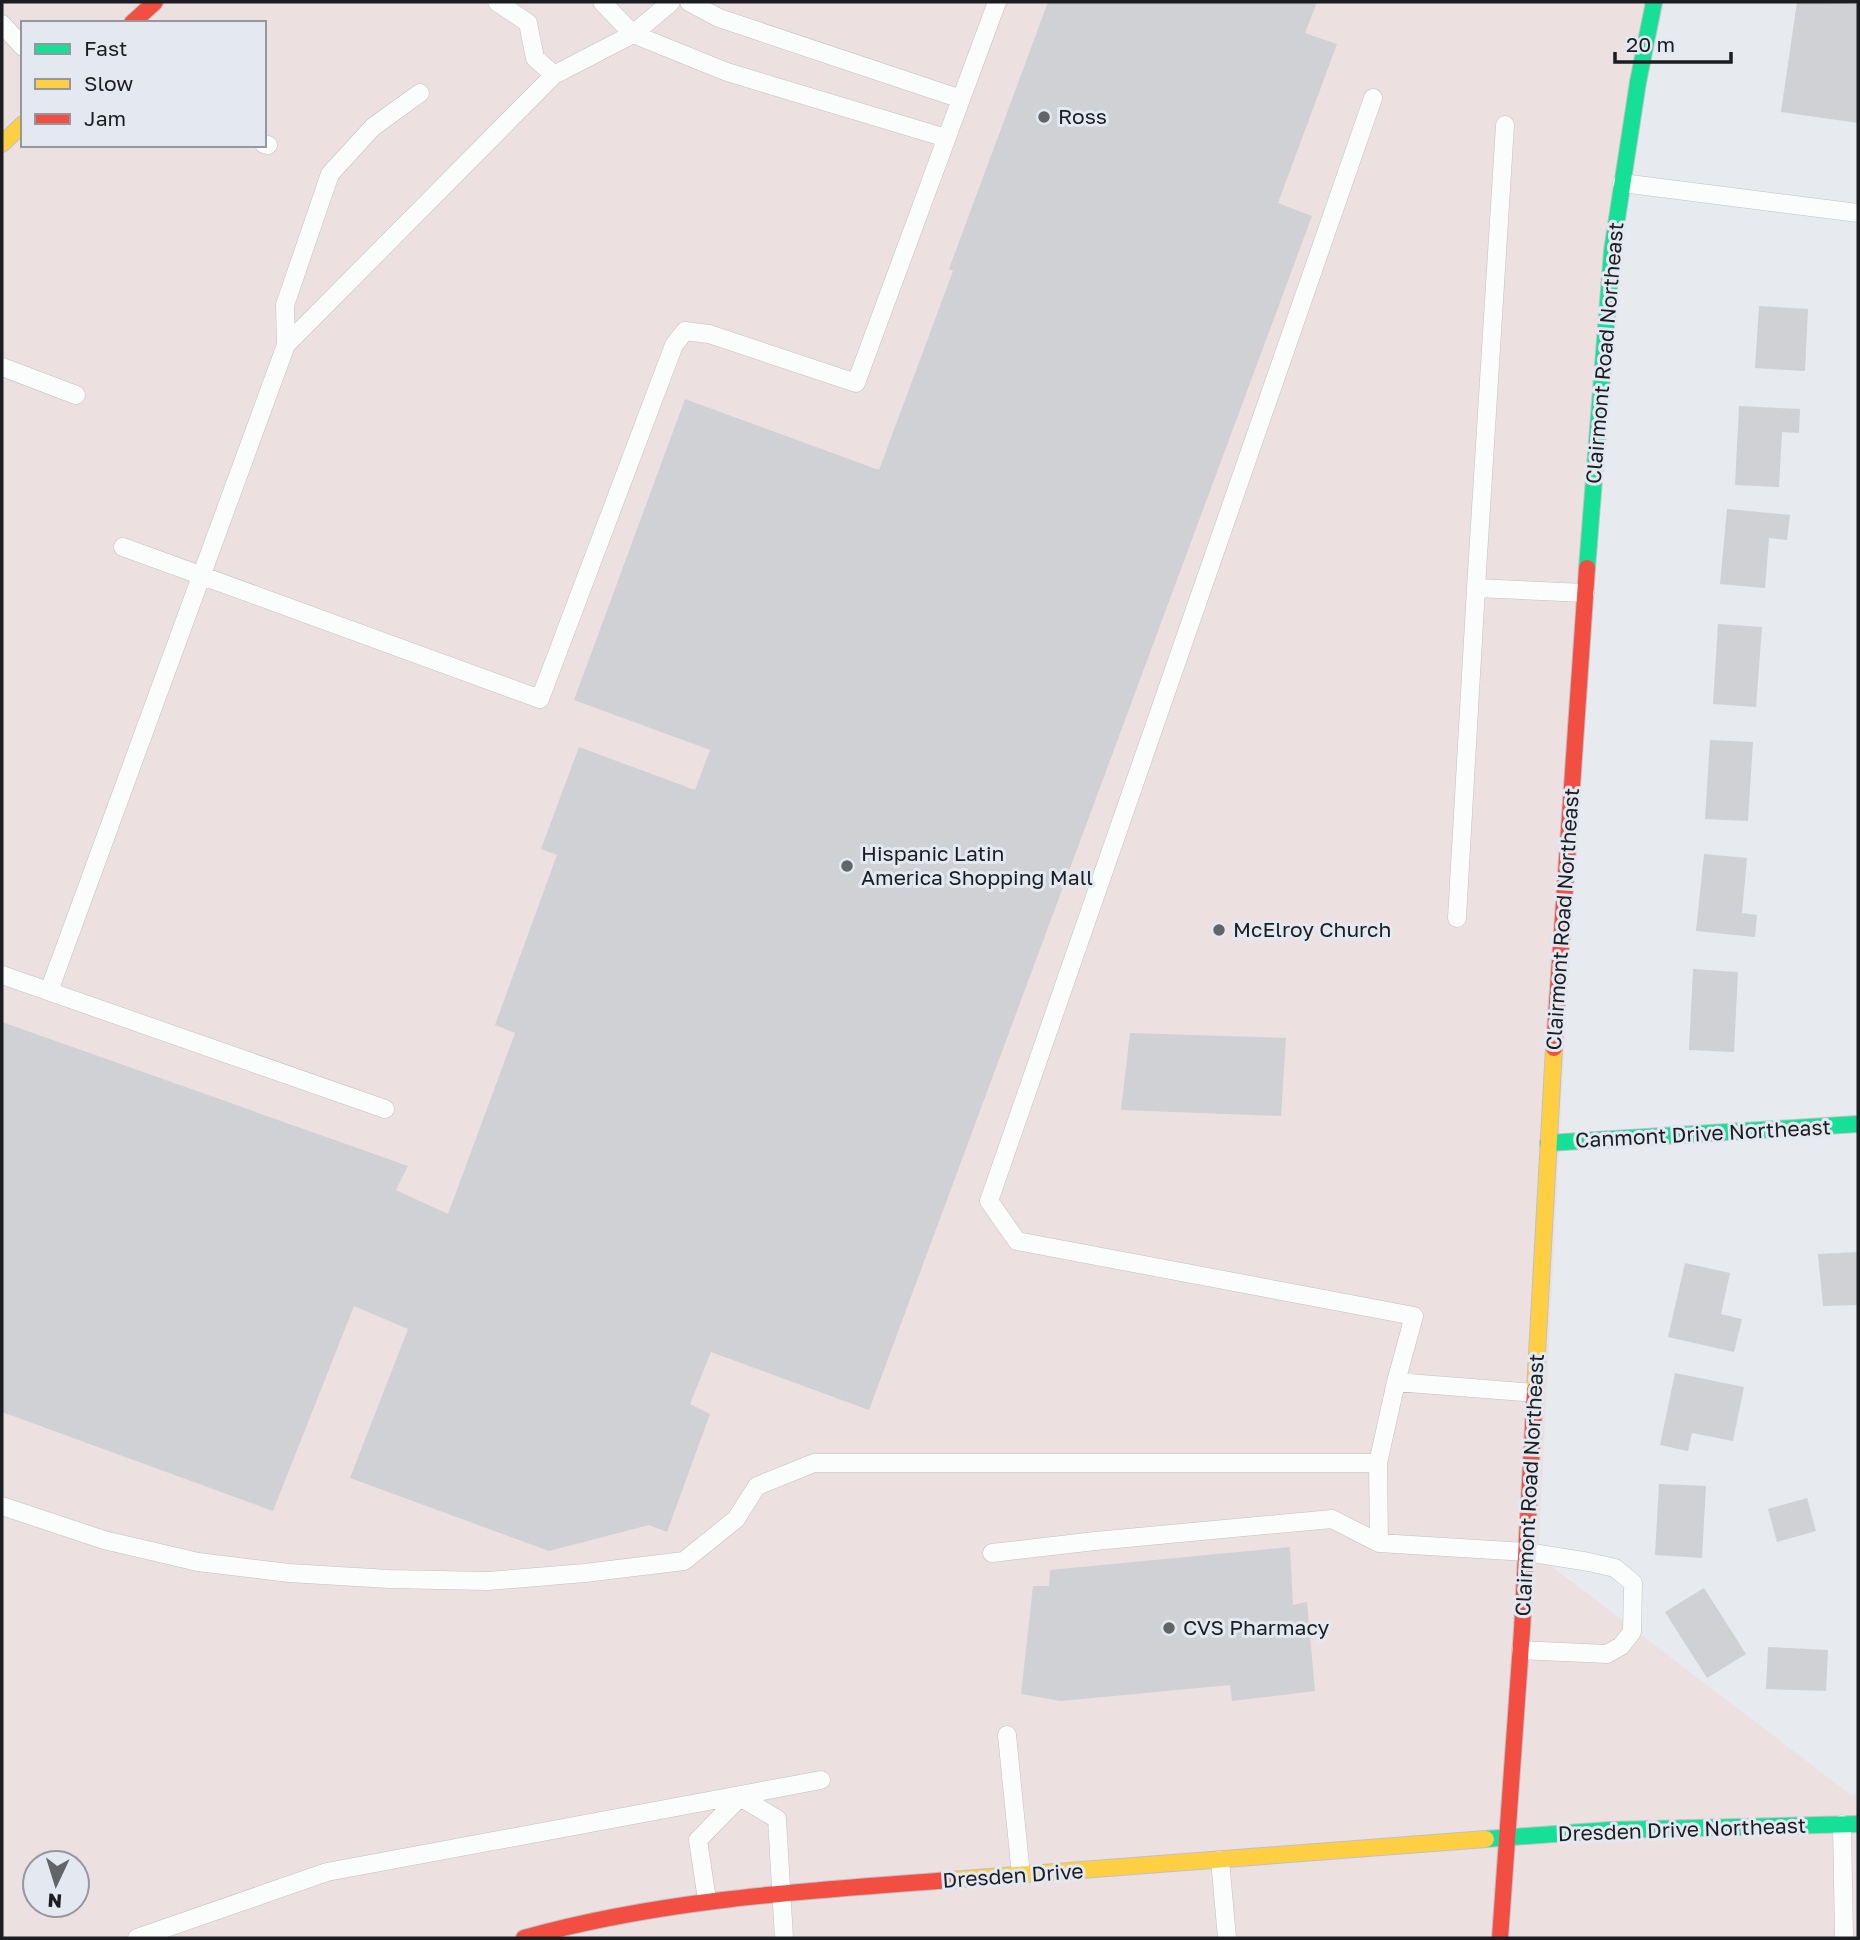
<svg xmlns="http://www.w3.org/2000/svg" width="1860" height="1940" font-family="'Golos Text',sans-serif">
<rect width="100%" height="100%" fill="#e7eaee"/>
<!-- commercial -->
<path fill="#ede0e0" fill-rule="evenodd" d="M 2,2 L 1665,2 L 1606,249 L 1538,1556 L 1851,1795 L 1858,1794 L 1858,1938 L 2,1938 ZM 23,23 L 264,23 L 264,145 L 23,145 ZM 35,1863 L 77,1863 L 77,1905 L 35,1905 Z"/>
<!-- building -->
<path fill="#cfd1d4" d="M 1048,2 L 1317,2 L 1305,33 L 1337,44 L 1278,203 L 1312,216 L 869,1410 L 711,1352 L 690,1404 L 710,1414 L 667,1532 L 649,1525 L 549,1551 L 350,1478 L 408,1329 L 354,1306 L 273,1511 L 2,1412 L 2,1022 L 408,1166 L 396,1190 L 448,1214 L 515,1033 L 495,1025 L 557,855 L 541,849 L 579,747 L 695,790 L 710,750 L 574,700 L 685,399 L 879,470 L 953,271 L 949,269 Z
M 1797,2 L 1858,4 L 1858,123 L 1781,112 Z
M 1759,306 L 1808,309 L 1805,371 L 1755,368 Z
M 1739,406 L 1800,409 L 1799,433 L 1782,432 L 1779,487 L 1735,485 Z
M 1727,509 L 1790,515 L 1787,540 L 1769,538 L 1765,588 L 1720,584 Z
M 1718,624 L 1762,627 L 1756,707 L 1713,704 Z
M 1710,740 L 1753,742 L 1748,821 L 1705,819 Z
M 1704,854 L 1747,858 L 1742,913 L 1757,915 L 1755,937 L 1696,931 Z
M 1693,969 L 1738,972 L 1734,1052 L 1689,1050 Z
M 1130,1033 L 1286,1038 L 1281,1116 L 1121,1110 Z
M 1858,1252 L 1858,1305 L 1823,1306 L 1818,1254 Z
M 1685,1263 L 1730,1273 L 1721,1314 L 1742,1319 L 1734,1352 L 1668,1337 Z
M 1675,1373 L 1744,1387 L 1733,1441 L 1692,1433 L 1688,1451 L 1660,1445 Z
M 1659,1484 L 1706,1486 L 1702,1558 L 1655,1555 Z
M 1807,1498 L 1816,1531 L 1777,1542 L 1768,1509 Z
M 1290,1547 L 1293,1605 L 1307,1602 L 1315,1691 L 1232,1701 L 1230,1685 L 1061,1701 L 1021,1694 L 1033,1586 L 1049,1586 L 1050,1570 Z
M 1704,1588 L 1746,1654 L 1707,1678 L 1665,1612 Z
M 1768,1647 L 1828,1650 L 1826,1691 L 1766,1689 Z"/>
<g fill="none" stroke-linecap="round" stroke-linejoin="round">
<defs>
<path id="lane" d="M 497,2 L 528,23 L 535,58 L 554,75
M 602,2 L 633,34 L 727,72 L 946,138
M 689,2 L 719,18 L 961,99
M 2,24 L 23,47
M 1373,98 L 989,1201 L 1017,1241 L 1414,1316 L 1396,1382
M 1505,125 L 1476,588 L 1585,593
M 264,144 L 268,145
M 1622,183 L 1858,213
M 286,345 L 285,305 L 330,174 L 373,127 L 420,93
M 2,367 L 76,395
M 123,547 L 540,699 L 674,345 L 685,331 L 709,334 L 856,383 L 997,2
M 1457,918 L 1476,588
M 2,975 L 385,1109
M 49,991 L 286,345 L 554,75 L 633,34 L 671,2
M 1378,1463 L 1379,1543 L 1527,1552 L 1589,1562 L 1615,1568 L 1633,1583 L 1632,1632 L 1621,1646 L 1607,1654 L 1521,1650
M 2,1506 L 104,1540 L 198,1562 L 289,1573 L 389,1579 L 488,1581 L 585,1573 L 684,1561 L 736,1519 L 757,1486 L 814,1463 L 1378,1463 L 1396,1382 L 1535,1393
M 992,1553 L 1095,1541 L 1332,1519 L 1379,1543
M 1007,1735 L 1021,1875
M 1842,1824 L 1844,1938
M 1220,1860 L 1227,1938
M 707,1900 L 698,1840 L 740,1797 L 777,1819 L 784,1938
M 137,1938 L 327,1872 L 821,1780"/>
<path id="fast" d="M 1587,568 L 1612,251 L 1638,82 L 1654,2
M 1548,1143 L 1858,1124
M 1486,1839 L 1610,1830 L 1858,1824"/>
<path id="slow" d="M 2,144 L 23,124
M 1535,1390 L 1554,1048
M 950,1880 L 1486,1839"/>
<path id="jam" d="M 132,23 L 155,2
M 1554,1048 L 1587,568
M 524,1938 C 663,1899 806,1891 950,1880
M 1500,1938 L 1522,1630 L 1535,1390"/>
</defs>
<!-- lane casing -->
<use href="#lane" stroke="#bfc1c4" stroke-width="19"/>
<!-- fast casing -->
<use href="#fast" stroke="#bfc1c4" stroke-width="18"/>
<!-- slow casing -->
<use href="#slow" stroke="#bfc1c4" stroke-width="18"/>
<!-- jam casing -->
<use href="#jam" stroke="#bfc1c4" stroke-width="18"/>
<!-- lane -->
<use href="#lane" stroke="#fbfcfc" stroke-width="18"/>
<!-- fast -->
<use href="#fast" stroke="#16e098" stroke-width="16"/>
<!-- slow -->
<use href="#slow" stroke="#ffcf43" stroke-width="16"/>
<!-- jam -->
<use href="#jam" stroke="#f24e42" stroke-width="16"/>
</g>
<!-- markers -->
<g fill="#626568" stroke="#e4e9f1" stroke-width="2.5">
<circle cx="1044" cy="117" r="7"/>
<circle cx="847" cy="866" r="7"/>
<circle cx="1219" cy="930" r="7"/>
<circle cx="1169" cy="1628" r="7"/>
</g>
<g text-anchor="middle" stroke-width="6" stroke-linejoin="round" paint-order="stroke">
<!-- poi labels -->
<g font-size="21" fill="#1b1d20" stroke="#e4e9f1" text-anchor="start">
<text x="1058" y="124">Ross</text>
<text x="861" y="861">Hispanic Latin<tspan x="861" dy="24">America Shopping Mall</tspan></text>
<text x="1233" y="937">McElroy Church</text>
<text x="1183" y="1635">CVS Pharmacy</text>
</g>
<!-- street labels -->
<g font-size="21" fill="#1b1d20" stroke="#e4e9f1">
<text transform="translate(1605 353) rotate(-85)" y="7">Clairmont Road Northeast</text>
<text transform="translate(1563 919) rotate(-86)" y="7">Clairmont Road Northeast</text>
<text transform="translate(1703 1134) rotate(-3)" y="7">Canmont Drive Northeast</text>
<text transform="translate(1530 1485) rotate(-87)" y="7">Clairmont Road Northeast</text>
<text transform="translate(1682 1830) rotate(-2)" y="7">Dresden Drive Northeast</text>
<text transform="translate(1013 1876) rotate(-4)" y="7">Dresden Drive</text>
</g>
</g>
<!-- border -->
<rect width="1860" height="1940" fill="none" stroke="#1b1d20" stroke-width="7"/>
<!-- legend -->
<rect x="21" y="21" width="245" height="126" fill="#e4e9f1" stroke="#94979d" stroke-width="2"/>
<rect x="35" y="44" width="35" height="10" fill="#16e098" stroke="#94979d" stroke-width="2"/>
<text x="84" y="56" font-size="21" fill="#1b1d20">Fast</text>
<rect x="35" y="79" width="35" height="10" fill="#ffcf43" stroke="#94979d" stroke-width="2"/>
<text x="84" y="91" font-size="21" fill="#1b1d20">Slow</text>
<rect x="35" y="114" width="35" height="10" fill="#f24e42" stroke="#94979d" stroke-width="2"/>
<text x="84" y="126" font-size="21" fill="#1b1d20">Jam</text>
<!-- north arrow -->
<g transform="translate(56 1884) rotate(184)"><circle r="33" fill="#e4e9f1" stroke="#94979d" stroke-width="2"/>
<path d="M0-5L12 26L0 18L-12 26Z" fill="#626568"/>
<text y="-10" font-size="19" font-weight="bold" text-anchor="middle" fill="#1b1d20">N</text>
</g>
<!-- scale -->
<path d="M1615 52v10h116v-10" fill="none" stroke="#1b1d20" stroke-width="3.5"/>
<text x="1626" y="52" font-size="21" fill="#1b1d20" stroke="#e4e9f1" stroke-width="5" paint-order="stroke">20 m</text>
</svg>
